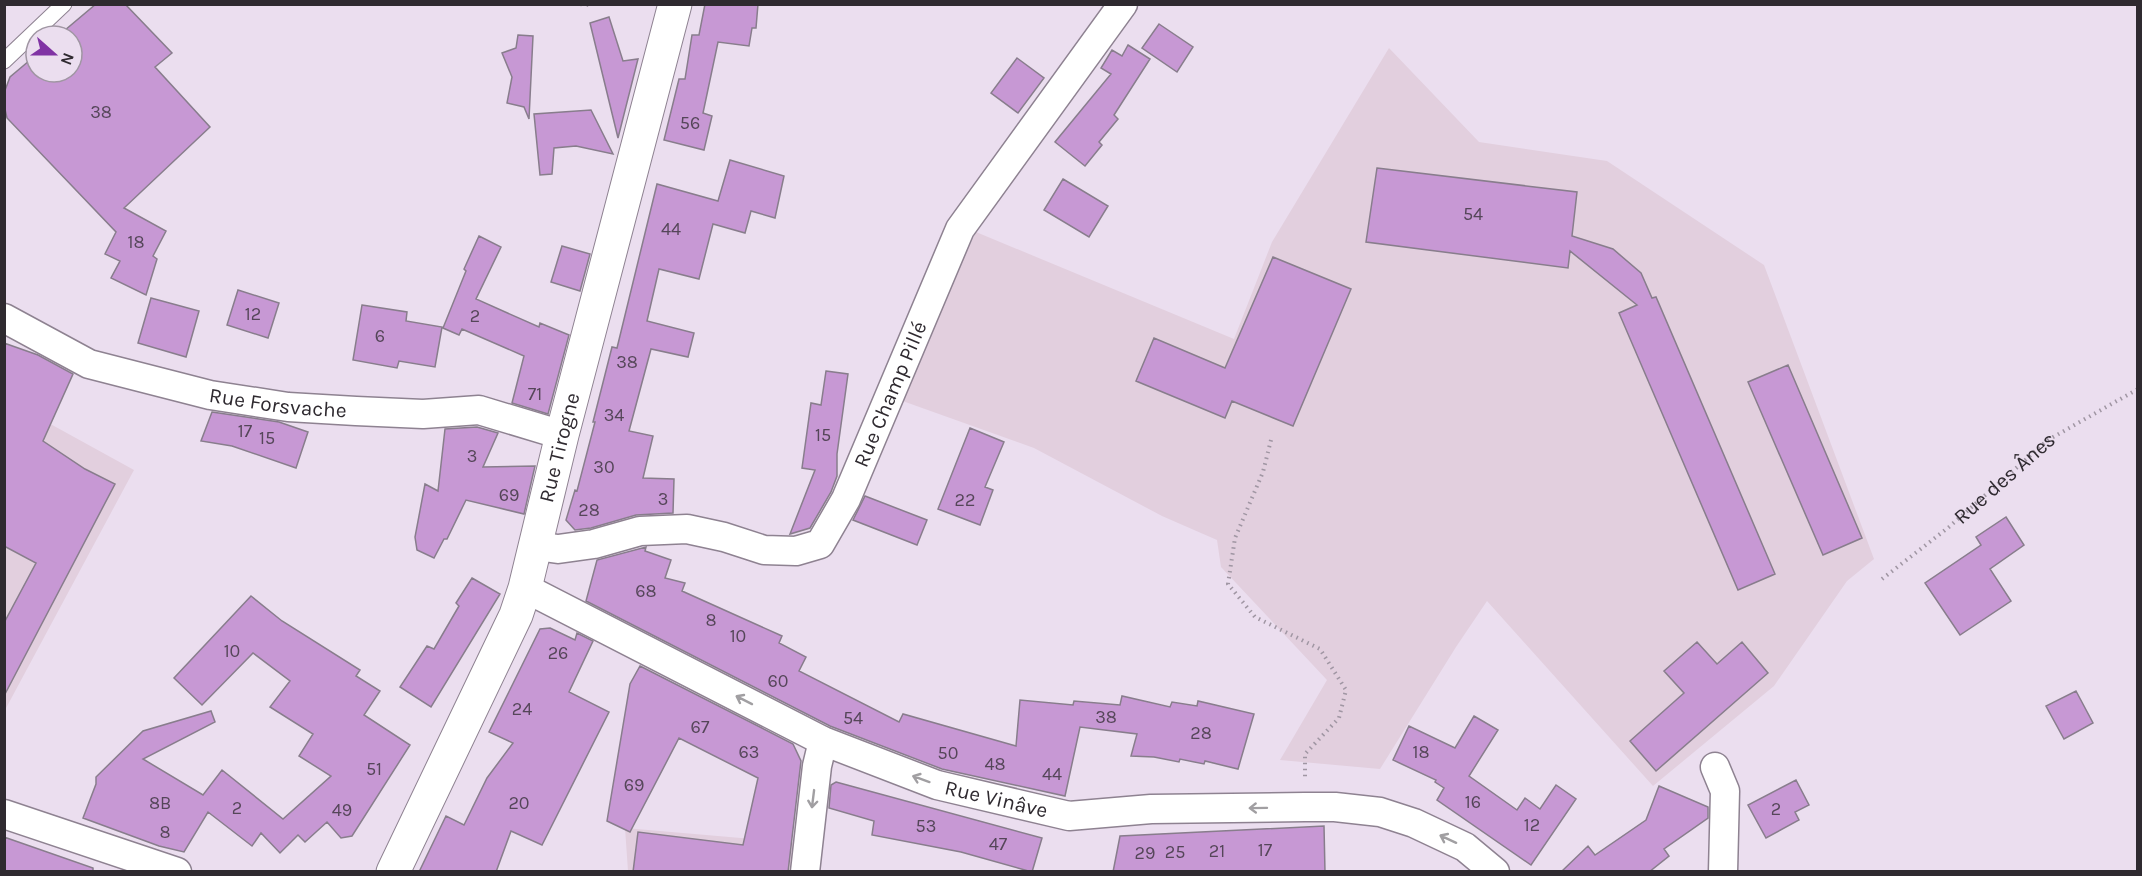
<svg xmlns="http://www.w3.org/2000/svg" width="2142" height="876" font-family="Karla,sans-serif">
<rect width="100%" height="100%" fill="#ebdeef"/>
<!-- education -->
<path fill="#e2cfde" d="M 1389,48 L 1479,142 L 1607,161 L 1764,265 L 1874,559 L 1847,581 L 1774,686 L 1653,786 L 1487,601 L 1456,647 L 1380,769 L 1280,760 L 1327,680 L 1221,567 L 1217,540 L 1162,516 L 1034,448 L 897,399 L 976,232 L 1234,339 L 1272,242 Z
M 5,399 L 134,470 L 5,710 Z
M 625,828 L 799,843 L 795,871 L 628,871 Z"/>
<!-- building -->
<path fill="#c798d4" stroke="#887d8c" stroke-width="1.5" d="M 96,4 L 125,4 L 172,53 L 155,67 L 210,127 L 124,208 L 166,231 L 153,256 L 157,259 L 146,295 L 111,278 L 120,261 L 105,254 L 116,232 L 7,118 L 4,105 L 4,93 L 10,77 L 36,55 L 36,72 L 72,72 L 72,36 L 58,36 Z
M 705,4 L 758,4 L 756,28 L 752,28 L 749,46 L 718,42 L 703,113 L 712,116 L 704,150 L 664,140 L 679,79 L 685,79 L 692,35 L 699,35 Z
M 609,17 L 623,61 L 638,59 L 618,138 L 590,23 Z
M 1159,24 L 1193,47 L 1177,72 L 1142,48 Z
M 518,35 L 533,36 L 529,119 L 524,107 L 507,103 L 512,77 L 502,53 L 516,48 Z
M 1128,45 L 1150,59 L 1114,115 L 1118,119 L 1099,142 L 1102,145 L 1085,166 L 1055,142 L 1111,74 L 1101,68 L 1112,50 L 1122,56 Z
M 1017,58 L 1044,78 L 1018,113 L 991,93 Z
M 591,110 L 613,154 L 576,146 L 554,148 L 552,174 L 540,175 L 534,114 Z
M 730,160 L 784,176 L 775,218 L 751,211 L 745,233 L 713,224 L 699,279 L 659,269 L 647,321 L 694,333 L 688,357 L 651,349 L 629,431 L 653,436 L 643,478 L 674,479 L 673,513 L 636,515 L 591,528 L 575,530 L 566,520 L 575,490 L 577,491 L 595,422 L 593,422 L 612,347 L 617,348 L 657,184 L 718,201 Z
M 1377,168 L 1577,192 L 1572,236 L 1613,249 L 1641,273 L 1652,298 L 1656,297 L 1775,574 L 1738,590 L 1619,313 L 1637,305 L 1570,251 L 1568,268 L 1366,242 Z
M 1063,179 L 1108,206 L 1089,237 L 1044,210 Z
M 479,236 L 501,247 L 476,299 L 539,327 L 540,323 L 569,335 L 548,414 L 512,403 L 524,356 L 462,329 L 459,335 L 443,328 L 466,271 L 464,269 Z
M 562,246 L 590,254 L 580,291 L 551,282 Z
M 1273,257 L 1351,289 L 1293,426 L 1232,401 L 1225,418 L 1136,381 L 1154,338 L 1225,368 Z
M 238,290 L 279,303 L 268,338 L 227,325 Z
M 151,298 L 199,311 L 186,357 L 138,343 Z
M 362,305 L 407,312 L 406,321 L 442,327 L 435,367 L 399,361 L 397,368 L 353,360 Z
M 4,343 L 38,355 L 73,374 L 43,441 L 85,469 L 115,484 L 4,696 L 4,623 L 36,563 L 4,546 Z
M 1788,365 L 1862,538 L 1823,555 L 1748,382 Z
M 826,371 L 848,374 L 837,454 L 837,476 L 831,492 L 810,528 L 790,534 L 815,470 L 802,468 L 811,403 L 821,405 Z
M 212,412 L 279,422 L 308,432 L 296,468 L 232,446 L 201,441 Z
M 477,427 L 498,433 L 483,467 L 535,466 L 524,514 L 466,500 L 447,539 L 444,539 L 434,558 L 417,550 L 415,537 L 425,484 L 438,491 L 445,429 Z
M 970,428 L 1004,442 L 985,487 L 993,490 L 980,525 L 938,509 Z
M 865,496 L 927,520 L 917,545 L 853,520 Z
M 2006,517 L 2024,545 L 1990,569 L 2011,601 L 1960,635 L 1925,583 L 1981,545 L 1976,537 Z
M 646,547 L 645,551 L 671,560 L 665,578 L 685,583 L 682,591 L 782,636 L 779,643 L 806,657 L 799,671 L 899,722 L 903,714 L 1016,746 L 1020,700 L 1073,705 L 1074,701 L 1120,705 L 1122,696 L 1170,707 L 1172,702 L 1197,706 L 1198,701 L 1254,714 L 1238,769 L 1205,761 L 1204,764 L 1180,759 L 1179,762 L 1154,757 L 1131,756 L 1137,734 L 1080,727 L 1065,796 L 942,769 L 830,726 L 586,601 L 597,560 Z
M 472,578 L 500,594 L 431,707 L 400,687 L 427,646 L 434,649 L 459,606 L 456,603 Z
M 251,596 L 282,621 L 360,670 L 356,676 L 380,691 L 364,715 L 410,745 L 352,836 L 341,838 L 327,822 L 305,842 L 298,835 L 280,853 L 261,833 L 252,846 L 208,812 L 184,852 L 159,846 L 83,818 L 96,784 L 96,777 L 143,731 L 211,711 L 215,722 L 143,759 L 203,795 L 222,770 L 283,819 L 331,776 L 299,756 L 313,734 L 270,707 L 290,681 L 253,653 L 202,705 L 174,678 Z
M 550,628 L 575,640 L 577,633 L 593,641 L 569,692 L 609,712 L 542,845 L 511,831 L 496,872 L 419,872 L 446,816 L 464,825 L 487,778 L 513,743 L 489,732 L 540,629 Z
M 1697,642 L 1717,664 L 1742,642 L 1768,673 L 1656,771 L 1630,741 L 1684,693 L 1664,671 Z
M 640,666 L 793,744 L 801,761 L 788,872 L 633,872 L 638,832 L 743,845 L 758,778 L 679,738 L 630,832 L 607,821 L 630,684 Z
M 2076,691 L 2093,723 L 2064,739 L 2046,706 Z
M 1474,716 L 1498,730 L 1469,776 L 1517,810 L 1525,798 L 1540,809 L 1556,785 L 1576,799 L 1531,865 L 1437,800 L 1444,788 L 1435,782 L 1436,780 L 1393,760 L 1409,726 L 1455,748 Z
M 1796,780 L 1809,805 L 1795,812 L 1799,820 L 1766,838 L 1748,805 Z
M 836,782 L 1042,838 L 1032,872 L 961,852 L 872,835 L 874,821 L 829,808 L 831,785 Z
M 1659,786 L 1708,807 L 1708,818 L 1664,849 L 1669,856 L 1649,872 L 1561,872 L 1588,846 L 1595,855 L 1646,820 Z
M 1324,826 L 1325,872 L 1113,872 L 1120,836 Z
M 4,837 L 93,868 L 93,872 L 4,872 Z"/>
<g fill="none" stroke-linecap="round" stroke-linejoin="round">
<defs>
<path id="lane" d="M 4,61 L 64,4"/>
<g id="street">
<path id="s2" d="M 4,318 L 89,364 L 210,395 L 288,407 L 356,411 L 423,414 L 479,410 L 562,435"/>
<path id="s3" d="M 536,546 L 558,549 L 594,544 L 640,531 L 687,529 L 724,537 L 764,550 L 796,551 L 820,544 L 846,499 L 960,229 L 1123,4"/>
<path id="s4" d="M 525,588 L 823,741 L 937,785 L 1069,816 L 1151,809 L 1305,807 L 1335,807 L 1380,812 L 1414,823 L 1465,847 L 1495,872"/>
<path d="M 1715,767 L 1725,791 L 1723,872"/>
<path d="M 4,814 L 177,872"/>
<path d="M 805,872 L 817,766 L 823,741"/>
</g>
<g id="secondary">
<path id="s5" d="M 393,872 L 516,615 L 525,588 L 562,435 L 675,4"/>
</g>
</defs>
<!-- lane casing -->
<use href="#lane" stroke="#8e8291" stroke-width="17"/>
<!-- street casing -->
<use href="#street" stroke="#8e8291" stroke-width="31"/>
<!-- secondary casing -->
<use href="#secondary" stroke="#8e8291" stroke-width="35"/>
<!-- path -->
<g stroke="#a096a3" stroke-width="4" stroke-dasharray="1.5 4.5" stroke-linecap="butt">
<path d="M 581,4 L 584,6 L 589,4"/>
<path d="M 1271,440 L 1263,472 L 1235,538 L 1228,584 L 1255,617 L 1320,649 L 1346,690 L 1339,718 L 1305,754 L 1305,779"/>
<path id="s1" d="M 1882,579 L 1949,527 L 2048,440 L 2138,389"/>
</g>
<!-- lane -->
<use href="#lane" stroke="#fff" stroke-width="15"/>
<!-- street -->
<use href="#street" stroke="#fff" stroke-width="28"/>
<!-- secondary -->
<use href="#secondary" stroke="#fff" stroke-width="33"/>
</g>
<!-- one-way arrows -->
<defs><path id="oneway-shaft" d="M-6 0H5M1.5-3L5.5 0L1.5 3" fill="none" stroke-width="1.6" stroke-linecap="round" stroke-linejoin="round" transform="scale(1.5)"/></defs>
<g stroke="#a19fa2">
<use href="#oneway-shaft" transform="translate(744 700) rotate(-153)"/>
<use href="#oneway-shaft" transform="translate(921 779) rotate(-160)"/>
<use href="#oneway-shaft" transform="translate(813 799) rotate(97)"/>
<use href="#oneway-shaft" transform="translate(1258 808) rotate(179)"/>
<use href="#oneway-shaft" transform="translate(1448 839) rotate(-155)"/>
</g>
<g text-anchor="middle" stroke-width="6" stroke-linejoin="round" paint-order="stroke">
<!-- number labels -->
<g font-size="18" fill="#554659">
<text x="101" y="118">38</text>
<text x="690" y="129">56</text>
<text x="1473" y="220">54</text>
<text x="671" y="235">44</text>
<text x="136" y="248">18</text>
<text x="253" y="320">12</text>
<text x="475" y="322">2</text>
<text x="380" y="342">6</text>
<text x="627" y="368">38</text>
<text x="535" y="400">71</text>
<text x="614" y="421">34</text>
<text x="245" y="437">17</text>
<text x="823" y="441">15</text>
<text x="267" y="444">15</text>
<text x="472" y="462">3</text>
<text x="604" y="473">30</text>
<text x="509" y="501">69</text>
<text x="663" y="505">3</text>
<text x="965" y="506">22</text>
<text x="589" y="516">28</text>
<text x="646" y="597">68</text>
<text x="711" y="626">8</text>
<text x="738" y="642">10</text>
<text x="232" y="657">10</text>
<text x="558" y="659">26</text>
<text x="778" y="687">60</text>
<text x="522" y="715">24</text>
<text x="1106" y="723">38</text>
<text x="853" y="724">54</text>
<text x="700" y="733">67</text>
<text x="1201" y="739">28</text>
<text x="749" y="758">63</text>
<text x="1421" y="758">18</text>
<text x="948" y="759">50</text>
<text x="995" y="770">48</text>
<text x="374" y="775">51</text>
<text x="1052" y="780">44</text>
<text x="634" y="791">69</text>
<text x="1473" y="808">16</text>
<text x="160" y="809">8B</text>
<text x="519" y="809">20</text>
<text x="237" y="814">2</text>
<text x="1776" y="815">2</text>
<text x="342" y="816">49</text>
<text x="1532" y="831">12</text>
<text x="926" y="832">53</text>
<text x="165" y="838">8</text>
<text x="998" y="850">47</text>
<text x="1265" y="856">17</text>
<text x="1217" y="857">21</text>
<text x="1175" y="858">25</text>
<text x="1145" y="859">29</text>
</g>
<!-- street labels -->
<g font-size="21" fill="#2f2a30" stroke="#ebdeef">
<text dy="7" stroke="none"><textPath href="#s3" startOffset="456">Rue Champ Pillé</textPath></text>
<text dy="7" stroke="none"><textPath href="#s2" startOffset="290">Rue Forsvache</textPath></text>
<text dy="7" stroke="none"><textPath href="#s5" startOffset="458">Rue Tirogne</textPath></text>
<text dy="7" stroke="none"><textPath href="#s1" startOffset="159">Rue des Ânes</textPath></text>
<text dy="7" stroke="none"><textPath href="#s4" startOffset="518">Rue Vinâve</textPath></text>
</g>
</g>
<!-- border -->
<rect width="2142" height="876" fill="none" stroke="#2f2a30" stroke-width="12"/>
<!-- north arrow -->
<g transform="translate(54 54) rotate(111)"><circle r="28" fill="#ebdeef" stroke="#a096a3" stroke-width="1.5"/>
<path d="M0-4.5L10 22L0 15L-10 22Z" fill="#8033a4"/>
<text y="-9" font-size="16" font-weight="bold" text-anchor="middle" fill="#2f2a30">N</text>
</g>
</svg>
